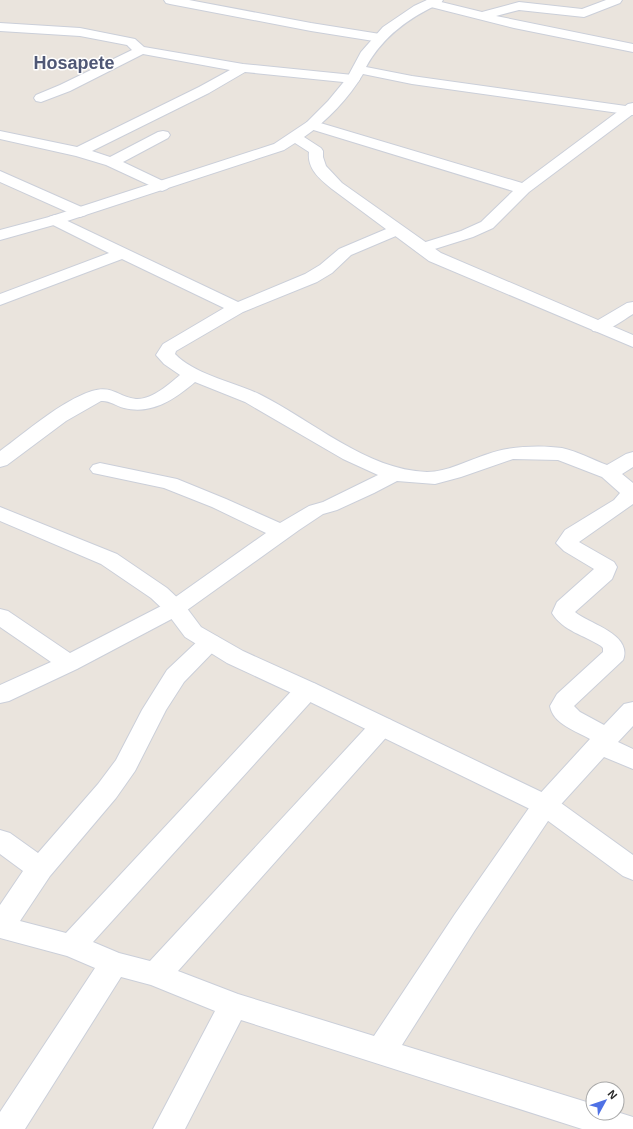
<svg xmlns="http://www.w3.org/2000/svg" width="633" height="1129" font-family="Helvetica,sans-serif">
<rect width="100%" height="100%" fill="#eae4dd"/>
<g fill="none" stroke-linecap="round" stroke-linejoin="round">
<defs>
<path id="minor" d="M 164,0 L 189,0 L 311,23 L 380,34 L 384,35 L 386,38 L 384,41 L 380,42 L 311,31 L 170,4 L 166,3 Z
M 427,0 L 433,0 L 482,12 L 519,2 L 582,9 L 606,0 L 622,0 L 620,3 L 584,17 L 519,10 L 496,16 L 633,44 L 633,52 L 514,28 L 427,6 L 425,3 Z
M 0,23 L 80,28 L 135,39 L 144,47 L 243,64 L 353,75 L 358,76 L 360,79 L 358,82 L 353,83 L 245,72 L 209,93 L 92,151 L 110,157 L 158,132 L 163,131 L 168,132 L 170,135 L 168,138 L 123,162 L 167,183 L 170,186 L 167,189 L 162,191 L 106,165 L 76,156 L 0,139 L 0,131 L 77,147 L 199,87 L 230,70 L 143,54 L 70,91 L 41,102 L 36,101 L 34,98 L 36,95 L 60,85 L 132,50 L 127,45 L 80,36 L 0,31 Z
M 633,103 L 633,114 L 529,192 L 493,228 L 473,237 L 422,253 L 416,251 L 414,248 L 416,245 L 461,231 L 481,222 L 513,191 L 307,128 L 305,125 L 307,122 L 312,121 L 317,122 L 522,183 L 628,104 Z
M 0,171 L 86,209 L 88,212 L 86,215 L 80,217 L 74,215 L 0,182 Z
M 55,215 L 238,302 L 305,274 L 320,265 L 339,249 L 391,227 L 397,225 L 403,227 L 405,230 L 403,233 L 351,255 L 332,273 L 317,282 L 243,312 L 176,351 L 175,354 C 194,374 233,382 259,394 C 312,420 366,470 427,472 C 447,472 469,460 488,454 C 508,446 541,445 562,448 C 577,451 593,460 607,465 L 626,454 L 633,452 L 633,467 L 622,474 L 633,483 L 633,504 L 579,542 L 614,562 L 617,567 L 612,579 L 575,612 C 589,624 633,634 623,660 L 574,706 L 580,712 L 604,725 L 624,704 L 633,702 L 633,726 L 618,742 L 633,749 L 633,769 L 604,757 L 554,812 L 475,930 L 402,1045 L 593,1104 L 593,1113 L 617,1113 L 617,1112 L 633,1117 L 633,1129 L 582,1129 L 241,1020 L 185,1129 L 153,1129 L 215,1011 L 151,985 L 121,977 L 25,1129 L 0,1129 L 0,1112 L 95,968 L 67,956 L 0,938 L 0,905 L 23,871 L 0,854 L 0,830 L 10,833 L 38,853 L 98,784 L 116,760 L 142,710 L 167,670 L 202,637 L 210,634 L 218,637 L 222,642 L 218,647 L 184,682 L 166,710 L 135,771 L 116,798 L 50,876 L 20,921 L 66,933 L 298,684 L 307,682 L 316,684 L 319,690 L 316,696 L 93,942 L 119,953 L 150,961 L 373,720 L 382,717 L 391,720 L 394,726 L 391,732 L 178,971 L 238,994 L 374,1036 L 455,914 L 536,798 L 590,739 C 576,731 553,724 550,706 L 557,694 L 603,652 L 603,648 L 601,646 C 584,635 563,631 552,613 L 557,602 L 594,569 L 564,551 L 556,543 L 565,530 L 614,500 L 620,493 L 602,477 L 558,460 L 513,459 L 461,477 L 435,484 L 397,481 L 374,493 L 337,510 L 323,514 L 299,530 L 183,613 L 77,669 L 9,701 L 0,703 L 0,685 L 51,662 L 0,627 L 0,609 L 8,611 L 70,653 L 167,603 L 266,533 L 212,507 L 164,488 L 93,473 L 90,469 L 93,465 L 100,463 L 177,479 L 226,499 L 280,523 L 309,506 L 323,502 L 378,475 L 343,459 L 245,402 L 195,382 C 175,399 152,415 124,408 C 116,406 109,400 101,401 L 66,421 L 7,465 L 0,467 L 0,451 C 26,432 61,401 92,391 C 113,385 118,397 136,399 C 152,400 169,384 180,375 L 164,364 L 156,355 L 163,344 L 224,308 L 122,259 L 0,305 L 0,294 L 109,253 L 49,223 L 47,220 L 49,217 Z
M 633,302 L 633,314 C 621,321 607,334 593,331 L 590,327 L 593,323 L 627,303 Z"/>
<path id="tertiary" d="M 427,0 L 443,0 L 441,3 C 410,17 383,36 366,67 L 412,76 L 633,107 L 633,115 L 412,84 L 363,74 C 349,98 327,121 304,137 L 321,148 L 323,151 L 323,157 L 326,166 L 342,183 L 441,253 L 633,335 L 633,347 L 429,261 L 332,189 C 320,179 307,169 309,152 L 295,143 L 284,150 L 61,223 L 0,240 L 0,230 L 49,217 L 274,144 L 307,122 L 328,101 L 347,78 L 361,52 L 383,27 L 414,6 Z
M 0,507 L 117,554 L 167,588 L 183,603 L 201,627 L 243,651 L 316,684 L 554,798 L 633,855 L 633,880 L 623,876 L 536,812 L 298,696 L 227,663 L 185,637 L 167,613 L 151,598 L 101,564 L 0,521 Z"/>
</defs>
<!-- minor casing -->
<use href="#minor" stroke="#cbcfd9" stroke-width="2"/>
<!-- tertiary casing -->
<use href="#tertiary" stroke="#cbcfd9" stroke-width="2"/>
<!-- minor -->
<use href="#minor" fill="#fff" fill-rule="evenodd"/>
<!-- tertiary -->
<use href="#tertiary" fill="#fff" fill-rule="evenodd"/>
</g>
<g text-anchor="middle" stroke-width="3" stroke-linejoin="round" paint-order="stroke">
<!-- far-town labels -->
<g font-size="18" font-weight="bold" fill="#4f5775" stroke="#fff">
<text x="74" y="69">Hosapete</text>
</g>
</g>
<!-- north arrow -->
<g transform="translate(605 1101) rotate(50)"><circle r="19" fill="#ffffff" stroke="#a9a9a9"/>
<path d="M0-3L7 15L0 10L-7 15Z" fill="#4f71e5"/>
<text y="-6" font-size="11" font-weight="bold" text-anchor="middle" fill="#292929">N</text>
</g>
</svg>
